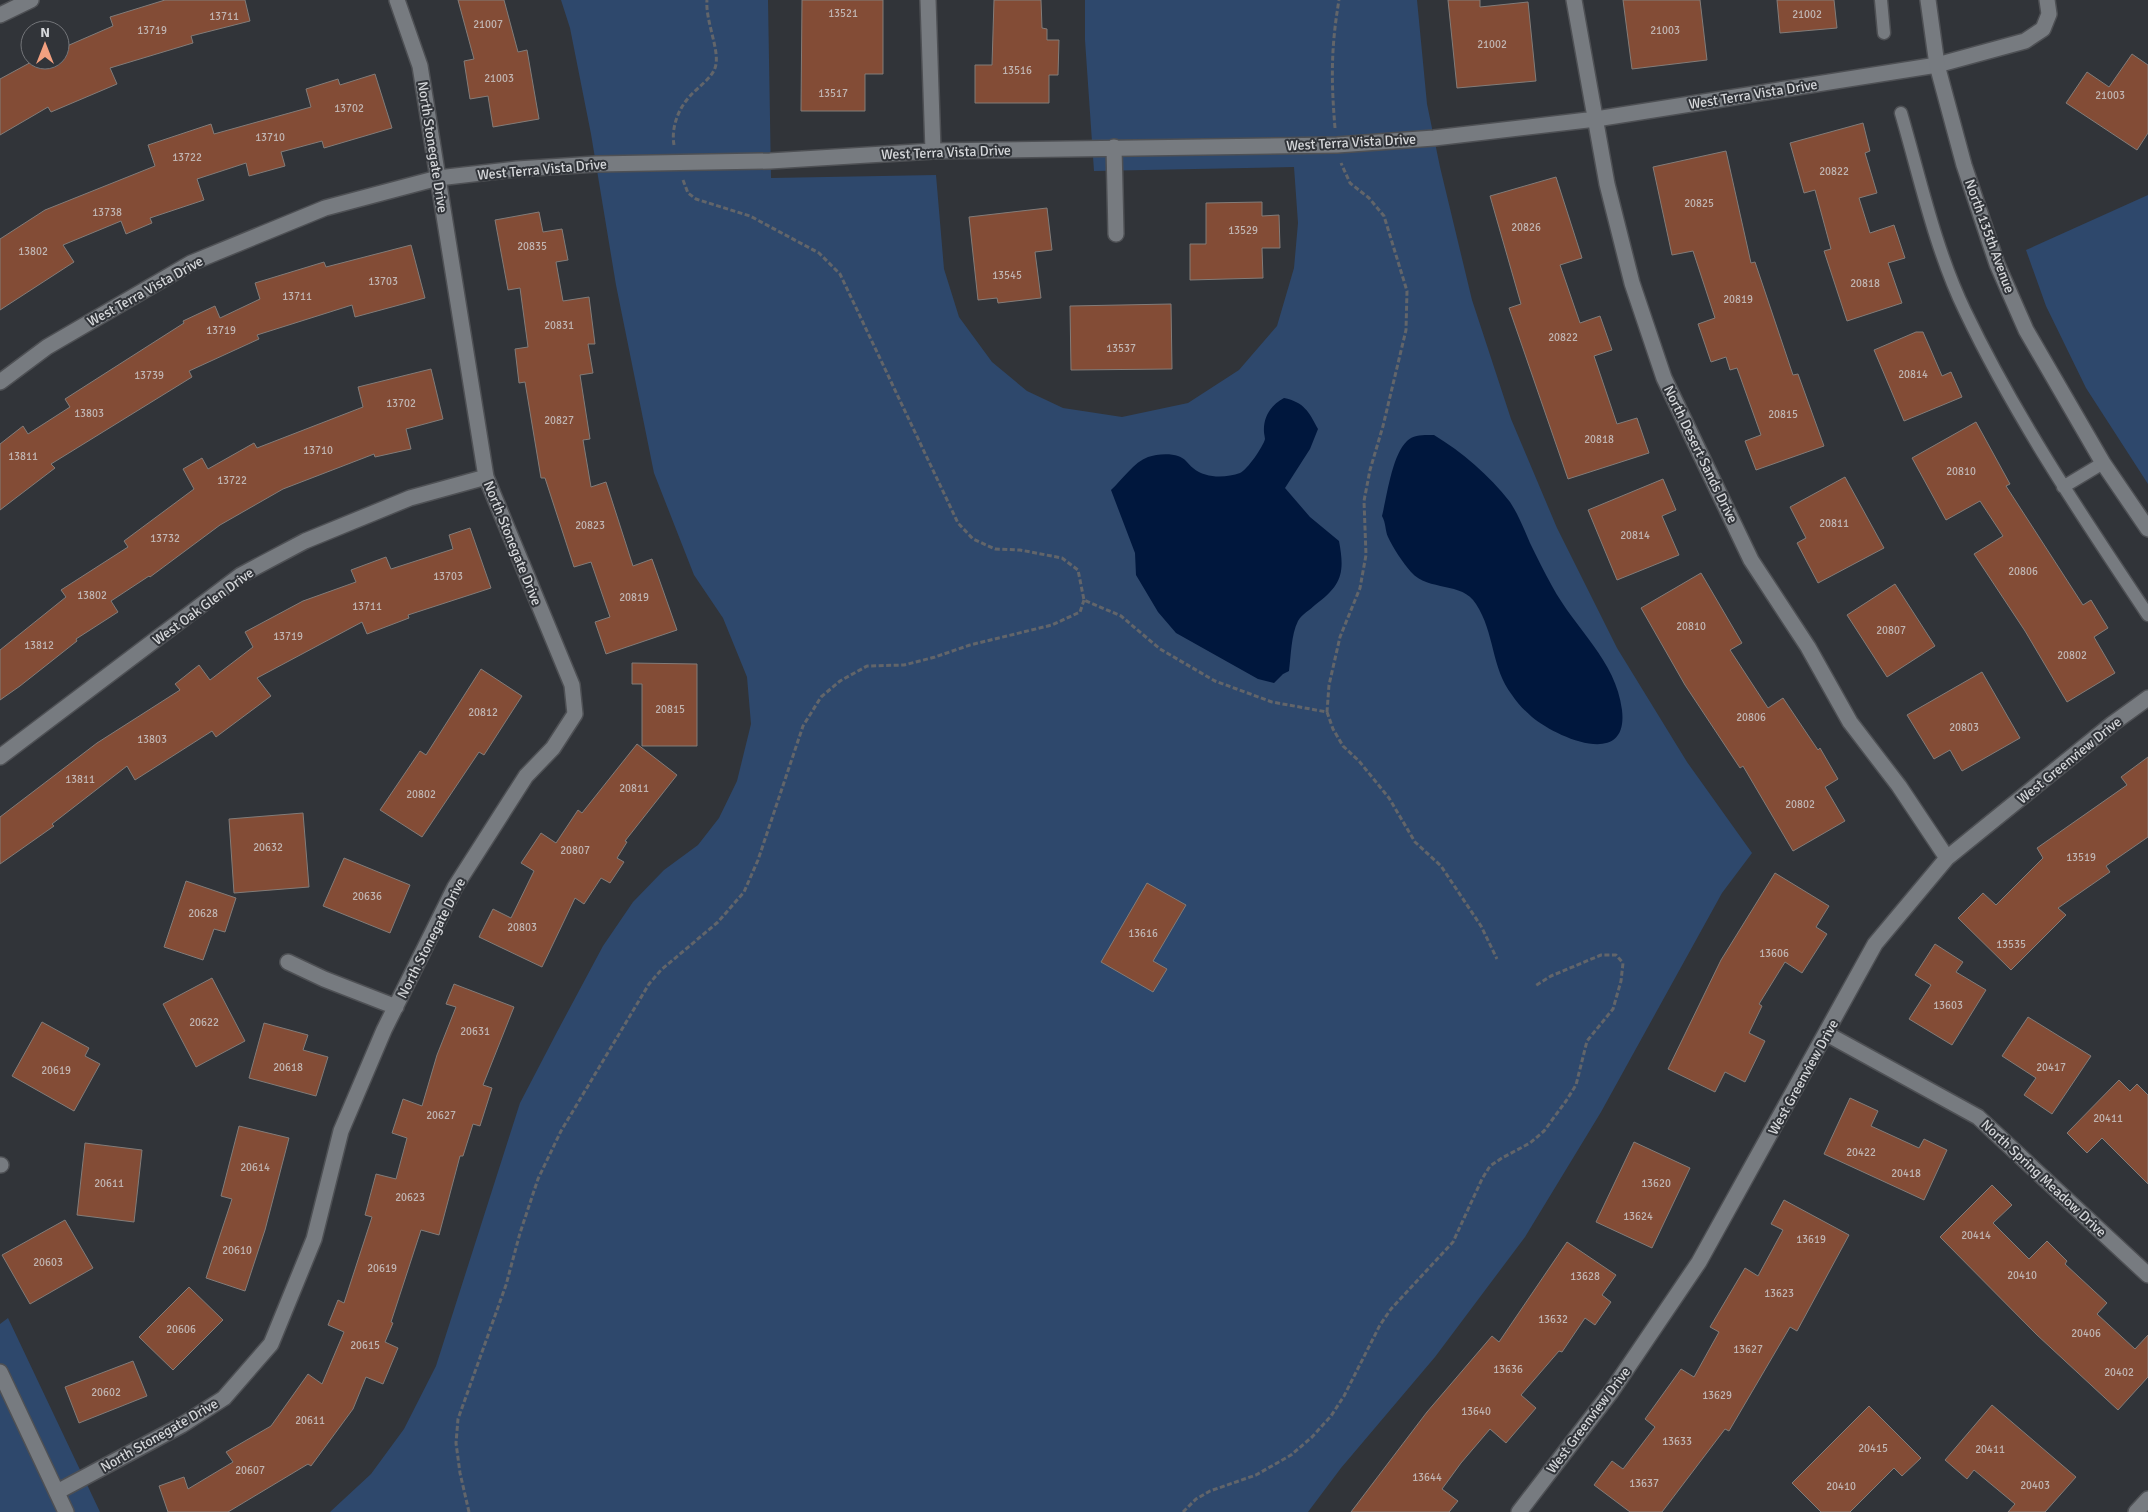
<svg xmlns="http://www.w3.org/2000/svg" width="2148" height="1512" font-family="Signika,sans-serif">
<rect width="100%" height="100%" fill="#313439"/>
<!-- green -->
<path fill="#2e486c" d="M 561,0 L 768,0 L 771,178 L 936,175 L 944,269 L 959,317 L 992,362 L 1027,391 L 1063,408 L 1122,417 L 1188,403 L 1239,370 L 1277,326 L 1294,268 L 1298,223 L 1294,167 L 1094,171 L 1085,40 L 1085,0 L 1417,0 L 1427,104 L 1440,167 L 1472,300 L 1511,419 L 1557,528 L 1617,648 L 1687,762 L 1752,853 L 1722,893 L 1601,1112 L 1525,1237 L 1435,1357 L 1341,1468 L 1308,1512 L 330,1512 L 371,1474 L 404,1429 L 436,1366 L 520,1103 L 557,1032 L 603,946 L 633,902 L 664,870 L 698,845 L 719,818 L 737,781 L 751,724 L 747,677 L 723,618 L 694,575 L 654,473 L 616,285 L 591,134 L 570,28 Z
M 2148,195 L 2148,484 L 2086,388 L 2046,306 L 2026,250 Z
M 8,1318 L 100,1512 L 0,1512 L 0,1324 Z"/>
<!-- water -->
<path fill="#00173d" d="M 1284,398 C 1304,402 1309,412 1318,429 L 1310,449 L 1285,488 L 1310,517 L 1339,541 C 1345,573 1342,585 1315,605 C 1310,610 1302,614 1298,621 C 1291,635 1291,656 1289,671 L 1283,674 L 1274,683 L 1258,679 L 1176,633 L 1158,612 L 1136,575 L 1135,553 L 1111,490 C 1122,480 1134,462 1148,457 C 1156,454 1170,453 1178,456 C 1185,458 1188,464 1193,468 C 1206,479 1226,478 1240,473 C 1247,470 1263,447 1265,439 C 1265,438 1264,433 1264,432 C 1263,417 1271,405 1284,398 Z
M 1434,435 C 1462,452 1489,475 1510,502 C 1518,514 1524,529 1530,543 C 1537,557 1544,572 1552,586 C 1575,629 1616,660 1622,710 C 1629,770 1556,737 1532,717 C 1525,711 1517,703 1512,695 C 1491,668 1495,633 1476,604 C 1462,581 1429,592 1411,572 C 1403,563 1393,548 1388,537 C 1385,530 1386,523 1382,516 C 1387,496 1392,455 1407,441 C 1414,434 1425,435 1434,435 Z"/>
<!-- building -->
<path fill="#834c36" stroke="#827c79" d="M 165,0 L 245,0 L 250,21 L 191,36 L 193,43 L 110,68 L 117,84 L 51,112 L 48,107 L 0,135 L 0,79 L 35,60 L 60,60 L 60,49 L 113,26 L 110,17 Z
M 458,0 L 504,0 L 518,52 L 527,50 L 539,119 L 493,127 L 488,96 L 470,99 L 464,61 L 474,59 Z
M 802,0 L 883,0 L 883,74 L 865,74 L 865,111 L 801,111 Z
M 994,0 L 1041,0 L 1042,28 L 1047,29 L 1047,40 L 1059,40 L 1058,75 L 1049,75 L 1049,103 L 975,103 L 975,65 L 992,65 Z
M 1448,0 L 1480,0 L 1480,7 L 1528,2 L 1536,81 L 1457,88 Z
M 1623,0 L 1700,0 L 1707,60 L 1632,69 Z
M 1777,0 L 1834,0 L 1837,28 L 1780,33 Z
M 2132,54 L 2148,65 L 2148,133 L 2137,150 L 2066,103 L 2087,72 L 2109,87 Z
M 375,74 L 392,128 L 324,148 L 322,141 L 281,152 L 285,166 L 249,176 L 246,163 L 197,179 L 204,200 L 150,218 L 152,223 L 126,234 L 121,221 L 63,245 L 74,262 L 0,310 L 0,239 L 45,210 L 155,166 L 148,145 L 211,124 L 214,134 L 311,107 L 306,89 L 338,79 L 340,85 Z
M 1863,123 L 1870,151 L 1865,153 L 1877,193 L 1859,198 L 1870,233 L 1894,225 L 1905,258 L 1888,263 L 1902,303 L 1847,321 L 1824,251 L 1831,249 L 1815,190 L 1804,193 L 1790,143 Z
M 1726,151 L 1751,263 L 1755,262 L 1793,375 L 1798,374 L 1824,446 L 1756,470 L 1745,441 L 1761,435 L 1737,368 L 1730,370 L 1726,357 L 1711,362 L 1698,324 L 1715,318 L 1693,251 L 1672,255 L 1653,167 Z
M 1556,177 L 1582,258 L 1560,265 L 1580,323 L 1600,316 L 1612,350 L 1594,356 L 1617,424 L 1637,418 L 1649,453 L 1568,479 L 1509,308 L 1521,304 L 1490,196 Z
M 1262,202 L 1262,216 L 1279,215 L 1280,248 L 1262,248 L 1263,278 L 1190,280 L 1190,244 L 1206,244 L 1206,203 Z
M 1047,208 L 1052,250 L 1035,252 L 1041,298 L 998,303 L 997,298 L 978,300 L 969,217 Z
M 539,212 L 543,232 L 562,229 L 568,260 L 556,262 L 563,301 L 589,297 L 595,344 L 588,344 L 593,373 L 580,375 L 590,439 L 583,440 L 591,487 L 606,482 L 633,566 L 652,559 L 677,630 L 606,654 L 595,622 L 610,617 L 591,562 L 574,567 L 545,478 L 541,478 L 525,382 L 519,383 L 515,349 L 528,347 L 520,288 L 508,290 L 495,220 Z
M 411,245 L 425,298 L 355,317 L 352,305 L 257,335 L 259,339 L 189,371 L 192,377 L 51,464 L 55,468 L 0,510 L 0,444 L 23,426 L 28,434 L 70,407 L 65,399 L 184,323 L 183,321 L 215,306 L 220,318 L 260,299 L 255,283 L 324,262 L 326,267 Z
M 1171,304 L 1172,369 L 1071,370 L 1070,306 Z
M 1916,332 L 1923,332 L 1942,376 L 1951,372 L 1962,397 L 1904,421 L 1874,350 Z
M 431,369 L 443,419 L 406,429 L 411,449 L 375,457 L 374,454 L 283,489 L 220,525 L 150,577 L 149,576 L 111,601 L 118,612 L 76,639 L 77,641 L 20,686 L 0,700 L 0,650 L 66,597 L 61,590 L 128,547 L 124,541 L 194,489 L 183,469 L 202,458 L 208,469 L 254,443 L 257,448 L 363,407 L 358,387 Z
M 1976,422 L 2010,484 L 2006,486 L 2083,605 L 2091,600 L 2108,628 L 2094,637 L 2115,673 L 2067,702 L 2025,631 L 1974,554 L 2003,536 L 1980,501 L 1946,520 L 1912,458 Z
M 1845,477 L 1884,548 L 1818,583 L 1797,543 L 1806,538 L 1790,507 Z
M 1663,479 L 1676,510 L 1662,516 L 1679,555 L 1617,580 L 1588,510 Z
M 470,528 L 491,588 L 408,615 L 409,618 L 367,634 L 362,622 L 257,678 L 271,696 L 216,737 L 212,731 L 135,780 L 127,766 L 52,824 L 54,826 L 0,864 L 0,817 L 97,743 L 180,690 L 175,684 L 199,665 L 210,680 L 253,647 L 245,632 L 303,601 L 356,582 L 351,570 L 386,557 L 391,569 L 453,549 L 449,535 Z
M 1701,573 L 1742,643 L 1730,650 L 1768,708 L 1783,698 L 1818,750 L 1820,748 L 1838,779 L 1825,787 L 1845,821 L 1793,851 L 1743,766 L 1740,768 L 1685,685 L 1641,608 Z
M 1895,584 L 1935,646 L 1887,677 L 1847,615 Z
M 632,663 L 697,664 L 697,746 L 642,746 L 642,684 L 632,684 Z
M 481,669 L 522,696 L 484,755 L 479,752 L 422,837 L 380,810 L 420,751 L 426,755 Z
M 1982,672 L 2020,738 L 1962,771 L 1950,750 L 1934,759 L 1907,715 Z
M 637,744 L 677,775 L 625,841 L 627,842 L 617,858 L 624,862 L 610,883 L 601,878 L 584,904 L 575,898 L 542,967 L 479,937 L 493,909 L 511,918 L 534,871 L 521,863 L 541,833 L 556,843 L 578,810 L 582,813 Z
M 2148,757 L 2148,837 L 2106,866 L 2110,872 L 2058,908 L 2066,915 L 2011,970 L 1958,918 L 1983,893 L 1996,905 L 2043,858 L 2037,848 L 2127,785 L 2121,777 Z
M 303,813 L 309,887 L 234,893 L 229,819 Z
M 344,858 L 410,885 L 390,933 L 323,906 Z
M 1775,873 L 1829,906 L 1816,927 L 1827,934 L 1802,973 L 1785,962 L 1759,1004 L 1762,1006 L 1749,1033 L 1765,1041 L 1745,1082 L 1725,1072 L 1715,1092 L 1668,1069 L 1721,960 Z
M 186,881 L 236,898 L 225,932 L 214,929 L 203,960 L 164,947 Z
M 1147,883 L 1186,905 L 1153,961 L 1167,969 L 1153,992 L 1101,962 Z
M 1935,944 L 1963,962 L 1956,972 L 1986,990 L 1952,1045 L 1909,1019 L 1931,985 L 1915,975 Z
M 212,978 L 245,1041 L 196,1067 L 163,1004 Z
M 454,984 L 514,1007 L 483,1085 L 492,1088 L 480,1126 L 473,1124 L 463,1156 L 460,1156 L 439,1235 L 421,1230 L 391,1322 L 393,1323 L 385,1342 L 398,1348 L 383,1384 L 366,1377 L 353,1409 L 311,1466 L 308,1464 L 228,1512 L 168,1512 L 159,1486 L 184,1477 L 188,1489 L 233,1462 L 226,1452 L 271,1426 L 308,1374 L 322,1384 L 344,1332 L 328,1325 L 338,1300 L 344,1303 L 372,1217 L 365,1215 L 376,1174 L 396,1179 L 407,1138 L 392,1133 L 403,1099 L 422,1106 L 437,1055 L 456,1007 L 446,1004 Z
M 2028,1017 L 2091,1056 L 2052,1114 L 2024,1095 L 2036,1078 L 2002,1056 Z
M 42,1022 L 89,1048 L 85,1056 L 100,1064 L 74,1111 L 12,1076 Z
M 264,1023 L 308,1035 L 303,1050 L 328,1057 L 316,1096 L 249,1078 Z
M 2119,1080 L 2130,1091 L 2137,1084 L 2148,1095 L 2148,1184 L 2102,1138 L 2087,1153 L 2067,1133 Z
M 1850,1098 L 1878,1111 L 1871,1126 L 1919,1148 L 1924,1139 L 1947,1150 L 1924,1200 L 1824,1154 Z
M 239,1126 L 289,1138 L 265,1230 L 245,1291 L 206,1278 L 232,1199 L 221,1196 Z
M 1634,1142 L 1690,1168 L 1652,1248 L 1596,1222 Z
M 85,1143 L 142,1150 L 134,1222 L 77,1215 Z
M 1992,1185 L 2012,1205 L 1993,1223 L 2029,1259 L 2047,1241 L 2067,1261 L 2065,1264 L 2107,1303 L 2097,1314 L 2135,1349 L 2148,1335 L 2148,1377 L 2118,1410 L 2037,1335 L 1940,1237 Z
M 1784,1200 L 1849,1235 L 1797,1331 L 1790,1327 L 1729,1431 L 1725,1429 L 1662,1512 L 1630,1512 L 1594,1485 L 1612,1461 L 1623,1469 L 1655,1427 L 1645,1419 L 1681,1369 L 1694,1377 L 1719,1332 L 1710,1327 L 1745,1268 L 1758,1276 L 1783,1230 L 1771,1224 Z
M 65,1220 L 93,1268 L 30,1304 L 2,1255 Z
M 1567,1242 L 1616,1275 L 1602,1295 L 1611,1302 L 1595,1325 L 1585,1318 L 1562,1352 L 1559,1351 L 1521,1395 L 1536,1408 L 1506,1443 L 1490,1429 L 1461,1463 L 1442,1489 L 1458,1501 L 1449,1512 L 1351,1512 L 1427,1412 L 1492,1336 L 1499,1342 Z
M 189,1287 L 223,1320 L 173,1370 L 139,1337 Z
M 133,1361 L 147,1396 L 79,1423 L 65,1387 Z
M 1992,1405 L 2076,1477 L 2045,1512 L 2008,1512 L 2015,1504 L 1974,1470 L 1967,1479 L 1945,1460 Z
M 1869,1406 L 1921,1458 L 1902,1476 L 1894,1468 L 1850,1512 L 1821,1512 L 1792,1483 Z"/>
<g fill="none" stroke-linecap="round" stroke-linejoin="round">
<defs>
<path id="service" d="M 1881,0 L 1884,33
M 1901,113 C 1920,178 1935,249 1965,311 C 2016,418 2082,516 2148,615
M 2063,487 L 2103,463"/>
<path id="minor" d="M 928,0 L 933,151
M 1574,0 L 1607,184 L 1632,283 L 1664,378 L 1751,560 L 1808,647 L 1850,722 L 1899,786 L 1947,858
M 0,15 L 31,0
M 1114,147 L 1116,234
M 0,382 L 47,347 L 191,263 L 325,208 L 438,178 L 517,169 L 596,164 L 770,161 L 933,151 L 1337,145 L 1434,138 L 1596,119 L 1937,65 L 2025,41 L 2043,29 L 2049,14 L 2047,0
M 0,757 L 241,575 L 305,541 L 410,498 L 486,477
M 288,962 L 324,979 L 396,1007
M 1827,1034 L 1978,1117 L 2148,1275
M 0,1165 L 1,1165
M 57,1492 L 182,1425 L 224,1398 L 271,1344 L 314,1239 L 341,1131 L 384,1030 L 455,887 L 526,776 L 553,748 L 575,714 L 572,685 L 486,477 L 420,66 L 397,0
M 1519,1512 L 1611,1392 L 1699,1262 L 1875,944 L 1947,858 L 2112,724 L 2148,698"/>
<path id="tertiary" d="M 1928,0 L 1937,65 L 1964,165 L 1997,264 L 2026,330 L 2103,463 L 2148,529
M 0,1372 L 66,1512
M 2136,1512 L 2148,1499"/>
</defs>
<!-- service casing -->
<use href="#service" stroke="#4e5054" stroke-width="15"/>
<!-- minor casing -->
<use href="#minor" stroke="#4e5054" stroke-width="18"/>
<!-- tertiary casing -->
<use href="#tertiary" stroke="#4e5054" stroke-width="18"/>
<!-- path -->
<path stroke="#62656a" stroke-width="3" stroke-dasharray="5 2.5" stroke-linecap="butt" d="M 1335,128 C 1331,80 1331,47 1339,0
M 674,145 C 671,128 678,109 690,96 C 698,87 711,79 715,68 C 721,52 705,21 707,0
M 683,180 L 688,193 L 696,199 L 750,216 L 819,253 L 840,274 L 958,523 L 973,539 L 995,549 L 1020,550 L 1062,558 L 1078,570 L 1084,600 L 1121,616 L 1160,649 L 1215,681 L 1272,702 L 1327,712 L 1329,685 L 1340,637 L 1360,588 L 1366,555 L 1364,501 L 1370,470 L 1383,426 L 1406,330 L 1407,291 L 1384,216 L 1369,198 L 1350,183 L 1341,163
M 1327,712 L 1333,729 L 1343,746 L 1359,761 L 1389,798 L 1415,842 L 1441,866 L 1481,926 L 1497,959
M 469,1512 L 460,1473 L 456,1443 L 458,1419 L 506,1285 L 520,1233 L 538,1179 L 561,1131 L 649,984 L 661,970 L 718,922 L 744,892 L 758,860 L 803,726 L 821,697 L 840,681 L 867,666 L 904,665 L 935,657 L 970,645 L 1052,625 L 1080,612 L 1084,600
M 1183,1512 L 1196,1499 L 1210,1491 L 1256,1475 L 1291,1455 L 1312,1437 L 1331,1416 L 1344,1396 L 1380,1325 L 1391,1309 L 1453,1242 L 1482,1179 L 1490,1166 L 1502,1158 L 1530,1143 L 1544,1131 L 1566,1101 L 1576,1085 L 1587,1041 L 1613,1009 L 1621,981 L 1623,963 L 1616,955 L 1601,955 L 1551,976 L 1535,986"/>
<!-- service -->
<use href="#service" stroke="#777b80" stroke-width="12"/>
<!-- minor -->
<use href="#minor" stroke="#777b80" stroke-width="15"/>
<!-- tertiary -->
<use href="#tertiary" stroke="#777b80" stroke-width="15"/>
</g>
<g text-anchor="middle" stroke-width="4" stroke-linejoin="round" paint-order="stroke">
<!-- number labels -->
<g font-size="11" fill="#c0b4b1">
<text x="843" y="17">13521</text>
<text x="1807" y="18">21002</text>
<text x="224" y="20">13711</text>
<text x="488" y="28">21007</text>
<text x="152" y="34">13719</text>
<text x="1665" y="34">21003</text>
<text x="1492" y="48">21002</text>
<text x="1017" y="74">13516</text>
<text x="499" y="82">21003</text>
<text x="833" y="97">13517</text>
<text x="2110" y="99">21003</text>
<text x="349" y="112">13702</text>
<text x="270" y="141">13710</text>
<text x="187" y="161">13722</text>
<text x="1834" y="175">20822</text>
<text x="1699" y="207">20825</text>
<text x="107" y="216">13738</text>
<text x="1526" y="231">20826</text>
<text x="1243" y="234">13529</text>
<text x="532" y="250">20835</text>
<text x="33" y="255">13802</text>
<text x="1007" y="279">13545</text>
<text x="383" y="285">13703</text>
<text x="1865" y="287">20818</text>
<text x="297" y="300">13711</text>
<text x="1738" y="303">20819</text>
<text x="559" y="329">20831</text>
<text x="221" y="334">13719</text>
<text x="1563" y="341">20822</text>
<text x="1121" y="352">13537</text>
<text x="1913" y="378">20814</text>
<text x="149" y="379">13739</text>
<text x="401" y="407">13702</text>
<text x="89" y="417">13803</text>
<text x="1783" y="418">20815</text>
<text x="559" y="424">20827</text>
<text x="1599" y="443">20818</text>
<text x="318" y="454">13710</text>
<text x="23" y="460">13811</text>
<text x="1961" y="475">20810</text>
<text x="232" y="484">13722</text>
<text x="1834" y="527">20811</text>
<text x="590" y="529">20823</text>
<text x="1635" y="539">20814</text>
<text x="165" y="542">13732</text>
<text x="2023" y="575">20806</text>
<text x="448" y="580">13703</text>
<text x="92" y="599">13802</text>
<text x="634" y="601">20819</text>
<text x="367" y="610">13711</text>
<text x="1691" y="630">20810</text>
<text x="1891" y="634">20807</text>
<text x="288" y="640">13719</text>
<text x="39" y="649">13812</text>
<text x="2072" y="659">20802</text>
<text x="670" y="713">20815</text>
<text x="483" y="716">20812</text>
<text x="1751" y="721">20806</text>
<text x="1964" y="731">20803</text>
<text x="152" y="743">13803</text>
<text x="80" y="783">13811</text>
<text x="634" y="792">20811</text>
<text x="421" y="798">20802</text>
<text x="1800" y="808">20802</text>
<text x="268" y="851">20632</text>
<text x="575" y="854">20807</text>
<text x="2081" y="861">13519</text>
<text x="367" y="900">20636</text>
<text x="203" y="917">20628</text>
<text x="522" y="931">20803</text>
<text x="1143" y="937">13616</text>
<text x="2011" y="948">13535</text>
<text x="1774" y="957">13606</text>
<text x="1948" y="1009">13603</text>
<text x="204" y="1026">20622</text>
<text x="475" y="1035">20631</text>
<text x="288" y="1071">20618</text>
<text x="2051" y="1071">20417</text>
<text x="56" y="1074">20619</text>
<text x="441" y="1119">20627</text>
<text x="2108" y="1122">20411</text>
<text x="1861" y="1156">20422</text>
<text x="255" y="1171">20614</text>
<text x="1906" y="1177">20418</text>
<text x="109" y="1187">20611</text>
<text x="1656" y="1187">13620</text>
<text x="410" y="1201">20623</text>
<text x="1638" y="1220">13624</text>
<text x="1976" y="1239">20414</text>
<text x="1811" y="1243">13619</text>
<text x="237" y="1254">20610</text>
<text x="48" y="1266">20603</text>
<text x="382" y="1272">20619</text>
<text x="2022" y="1279">20410</text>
<text x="1585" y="1280">13628</text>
<text x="1779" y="1297">13623</text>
<text x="1553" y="1323">13632</text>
<text x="181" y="1333">20606</text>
<text x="2086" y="1337">20406</text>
<text x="365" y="1349">20615</text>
<text x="1748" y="1353">13627</text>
<text x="1508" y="1373">13636</text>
<text x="2119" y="1376">20402</text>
<text x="106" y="1396">20602</text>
<text x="1717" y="1399">13629</text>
<text x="1476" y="1415">13640</text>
<text x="310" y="1424">20611</text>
<text x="1677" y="1445">13633</text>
<text x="1873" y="1452">20415</text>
<text x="1990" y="1453">20411</text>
<text x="250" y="1474">20607</text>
<text x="1427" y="1481">13644</text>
<text x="1644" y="1487">13637</text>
<text x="2035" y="1489">20403</text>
<text x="1841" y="1490">20410</text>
</g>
<!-- street labels -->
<g font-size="14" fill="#d5d7da" stroke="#313439">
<text transform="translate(1753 94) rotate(-9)" y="5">West Terra Vista Drive</text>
<text transform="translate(1351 142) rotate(-3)" y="5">West Terra Vista Drive</text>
<text transform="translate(433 147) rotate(81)" y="5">North Stonegate Drive</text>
<text transform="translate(946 152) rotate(-2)" y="5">West Terra Vista Drive</text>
<text transform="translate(542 169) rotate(-5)" y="5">West Terra Vista Drive</text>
<text transform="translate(1990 236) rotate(70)" y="5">North 135th Avenue</text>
<text transform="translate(145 291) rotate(-29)" y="5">West Terra Vista Drive</text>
<text transform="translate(1701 454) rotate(64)" y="5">North Desert Sands Drive</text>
<text transform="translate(513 543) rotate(68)" y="5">North Stonegate Drive</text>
<text transform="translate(203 606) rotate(-36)" y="5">West Oak Glen Drive</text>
<text transform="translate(2069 760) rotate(-39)" y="5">West Greenview Drive</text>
<text transform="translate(431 938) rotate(-63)" y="5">North Stonegate Drive</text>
<text transform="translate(1803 1077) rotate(-61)" y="5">West Greenview Drive</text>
<text transform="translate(2044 1178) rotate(43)" y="5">North Spring Meadow Drive</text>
<text transform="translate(1588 1420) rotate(-53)" y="5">West Greenview Drive</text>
<text transform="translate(159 1435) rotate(-30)" y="5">North Stonegate Drive</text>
</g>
</g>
<!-- north arrow -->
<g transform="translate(45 45)"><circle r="24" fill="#313439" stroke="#737579"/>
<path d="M0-4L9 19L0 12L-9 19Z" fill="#f2a080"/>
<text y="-8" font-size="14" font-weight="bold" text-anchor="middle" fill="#d5d7da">N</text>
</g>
</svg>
